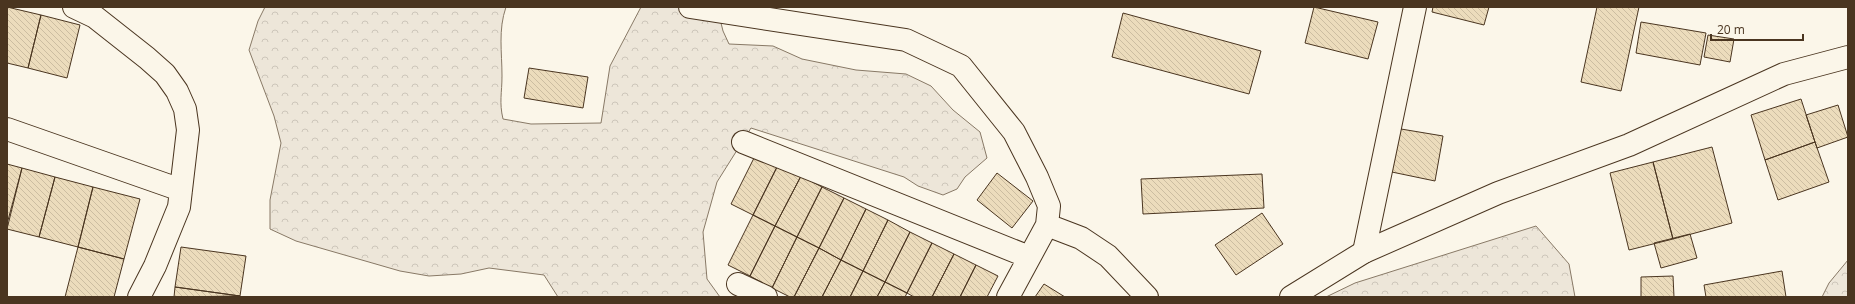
<svg xmlns="http://www.w3.org/2000/svg" width="1855" height="304" font-family="'Open Sans',sans-serif">
<defs>
<pattern id="forest-crowns" width="20" height="18" patternUnits="userSpaceOnUse"><rect width="20" height="18" fill="#ede6d9"/><path d="M2 6a3 3 0 1 1 6 0M12 15a3 3 0 1 1 6 0" fill="none" stroke="#cdc6ba"/></pattern>
<pattern id="building-back-hatch" width="6" height="6" patternUnits="userSpaceOnUse"><rect width="6" height="6" fill="#ecdcbc"/><path d="M-1 5l2 2M0 0l6 6M5-1l2 2" fill="none" stroke="#ccbda1"/></pattern>
</defs>
<rect width="100%" height="100%" fill="#fbf6e9"/>
<!-- forest -->
<path fill="url(#forest-crowns)" stroke="#887966" d="M 265,7 L 506,7 C 498,30 502,52 502,76 C 502,93 499,102 503,119 L 531,124 L 601,123 L 610,66 L 641,7 L 717,7 L 723,31 L 729,44 L 773,46 L 802,59 L 856,70 L 906,74 L 931,86 L 953,110 L 980,132 L 987,158 L 965,177 L 957,189 L 943,195 L 918,186 L 904,177 L 751,128 L 717,182 L 703,232 L 707,279 L 720,297 L 558,297 L 544,275 L 489,268 L 461,274 L 429,276 L 400,271 L 296,241 L 270,229 L 270,200 L 281,143 L 274,116 L 249,50 L 258,21 Z
M 1536,226 L 1569,264 L 1575,297 L 1326,297 L 1355,283 Z
M 1848,260 L 1848,297 L 1822,297 L 1829,283 Z"/>
<!-- building -->
<path fill="url(#building-back-hatch)" stroke="#4a3520" d="M 7,7 L 41,15 L 28,68 L 7,63 Z
M 1314,7 L 1378,22 L 1368,59 L 1305,43 Z
M 1433,7 L 1489,7 L 1484,25 L 1432,12 Z
M 1597,7 L 1639,7 L 1621,91 L 1581,82 Z
M 1123,13 L 1261,51 L 1249,94 L 1112,57 Z
M 41,15 L 80,25 L 67,78 L 28,68 Z
M 1641,22 L 1706,33 L 1700,65 L 1636,53 Z
M 1708,35 L 1734,39 L 1730,62 L 1704,57 Z
M 529,68 L 588,77 L 583,108 L 524,98 Z
M 1801,99 L 1815,142 L 1765,160 L 1751,115 Z
M 1838,105 L 1848,137 L 1817,148 L 1806,115 Z
M 1395,128 L 1443,136 L 1435,181 L 1387,171 Z
M 1815,142 L 1829,182 L 1778,200 L 1765,160 Z
M 1712,147 L 1732,223 L 1673,239 L 1653,162 Z
M 756,154 L 778,165 L 753,215 L 731,204 Z
M 1653,162 L 1673,239 L 1629,250 L 1610,173 Z
M 7,164 L 22,168 L 7,224 Z
M 778,165 L 801,176 L 775,226 L 753,215 Z
M 22,168 L 55,177 L 39,237 L 7,229 Z
M 997,173 L 1033,201 L 1012,228 L 977,200 Z
M 1262,174 L 1264,208 L 1143,214 L 1141,179 Z
M 801,176 L 822,187 L 797,237 L 775,226 Z
M 55,177 L 93,187 L 78,247 L 39,237 Z
M 93,187 L 140,199 L 124,259 L 78,247 Z
M 822,187 L 844,198 L 819,248 L 797,237 Z
M 844,198 L 866,209 L 841,260 L 819,248 Z
M 866,209 L 888,220 L 863,271 L 841,260 Z
M 1262,213 L 1283,244 L 1236,275 L 1215,245 Z
M 753,215 L 775,226 L 750,276 L 728,265 Z
M 888,220 L 910,232 L 885,282 L 863,271 Z
M 775,226 L 797,237 L 772,288 L 750,276 Z
M 910,232 L 932,243 L 907,293 L 885,282 Z
M 1690,234 L 1697,258 L 1661,268 L 1654,243 Z
M 797,237 L 819,248 L 794,297 L 790,297 L 772,288 Z
M 932,243 L 954,254 L 932,297 L 914,297 L 907,293 Z
M 78,247 L 124,259 L 114,297 L 65,297 Z
M 181,247 L 246,256 L 240,296 L 175,287 Z
M 819,248 L 841,260 L 822,297 L 794,297 Z
M 954,254 L 976,265 L 960,297 L 932,297 Z
M 841,260 L 863,271 L 850,297 L 822,297 Z
M 976,265 L 998,276 L 987,297 L 960,297 Z
M 863,271 L 885,282 L 877,297 L 850,297 Z
M 1782,271 L 1786,297 L 1706,297 L 1704,285 Z
M 1673,276 L 1674,297 L 1641,297 L 1641,277 Z
M 885,282 L 907,293 L 905,297 L 877,297 Z
M 1044,284 L 1065,297 L 1035,297 Z
M 175,287 L 240,296 L 174,297 Z"/>
<g fill="none" stroke-linecap="round" stroke-linejoin="round">
<defs>
<path id="minor" d="M 74,7 L 95,17 L 147,58 L 165,74 L 177,91 L 185,109 L 188,130 L 179,207 L 155,266 L 139,297
M 690,7 L 906,40 L 961,66 L 1014,132 L 1037,177 L 1049,206 L 1047,225
M 7,129 L 181,190
M 743,142 L 1029,257
M 1364,252 L 1415,7
M 738,284 L 766,297
M 1008,297 L 1047,225 L 1081,238 L 1108,256 L 1147,297"/>
<path id="major" d="M 1291,297 L 1364,252 L 1498,193 L 1629,145 L 1784,74 L 1848,57"/>
</defs>
<!-- minor casing -->
<use href="#minor" stroke="#4a3520" stroke-width="24"/>
<!-- major casing -->
<use href="#major" stroke="#4a3520" stroke-width="24"/>
<!-- minor -->
<use href="#minor" stroke="#fbf6e9" stroke-width="22"/>
<!-- major -->
<use href="#major" stroke="#fbf6e9" stroke-width="22"/>
</g>
<!-- border -->
<rect width="1855" height="304" fill="none" stroke="#4a3520" stroke-width="16"/>
<!-- scale -->
<path d="M1711 34v6h92v-6" fill="none" stroke="#4a3520" stroke-width="2"/>
<text x="1717" y="34" font-size="12" fill="#4a3520" stroke="#fbf6e9" stroke-width="3" paint-order="stroke">20 m</text>
</svg>
